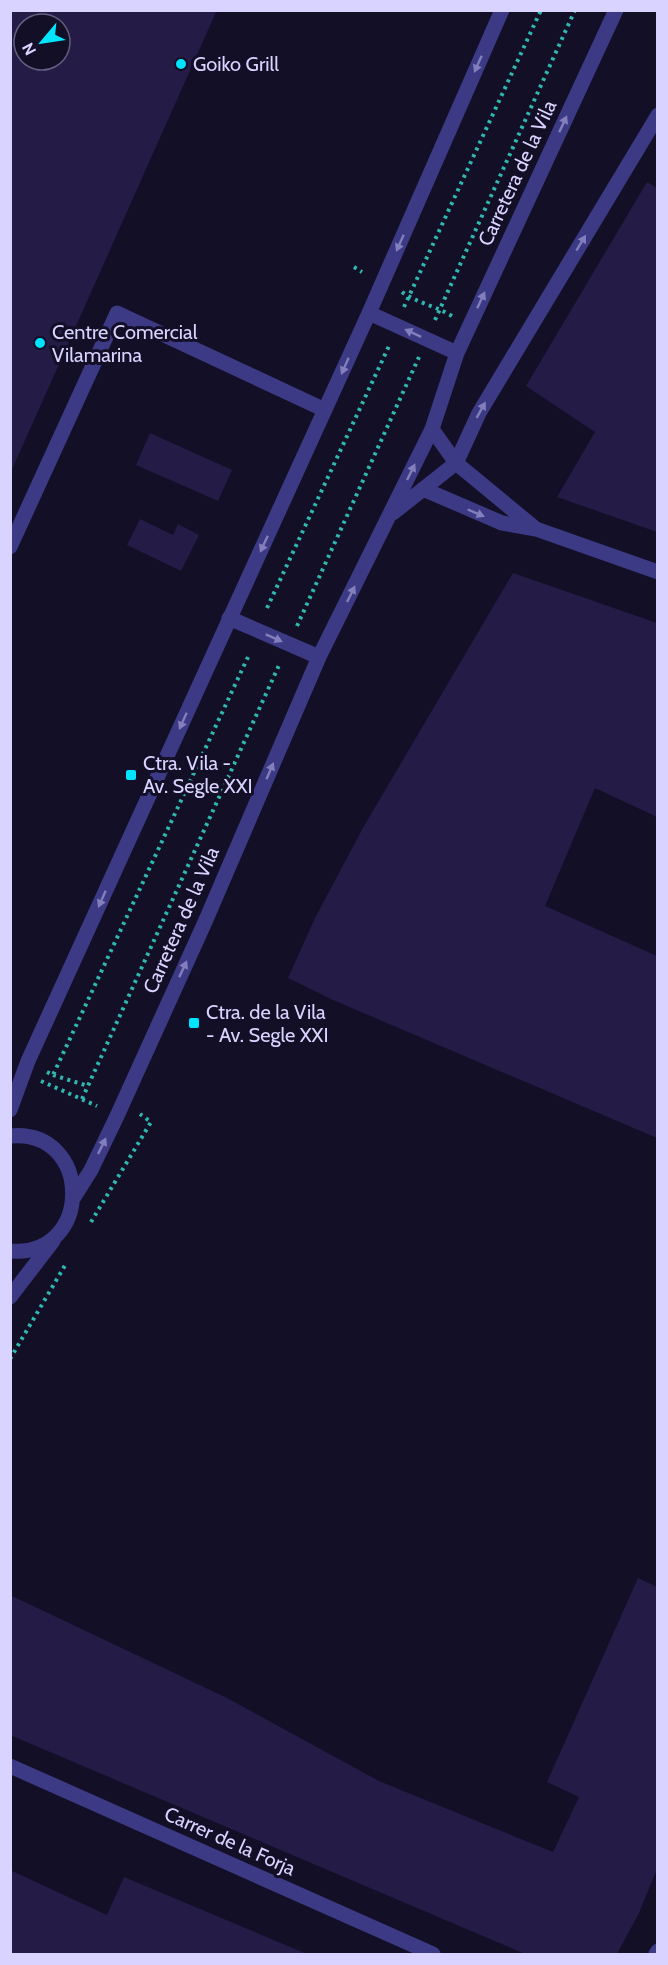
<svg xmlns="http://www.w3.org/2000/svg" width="668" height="1965" font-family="Cabin,sans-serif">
<rect width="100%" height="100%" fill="#130f26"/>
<!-- building -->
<path fill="#241b47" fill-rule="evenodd" d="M 10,10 L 217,10 L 10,474 ZM 24,24 L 60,24 L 60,60 L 24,60 Z
M 647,182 L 657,188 L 657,532 L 557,497 L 595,432 L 526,386 Z
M 150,433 L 232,470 L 218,501 L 136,465 Z
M 140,519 L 173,535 L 178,524 L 199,535 L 181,571 L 127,545 Z
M 513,573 L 657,623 L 657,817 L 595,788 L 545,906 L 657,956 L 657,1138 L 333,1000 L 288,978 L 315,918 L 364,826 Z
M 638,1578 L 657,1587 L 657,1869 L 639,1913 L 617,1954 L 525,1954 L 10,1735 L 10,1595 L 227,1698 L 379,1781 L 553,1852 L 579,1797 L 547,1782 Z
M 10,1870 L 107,1915 L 124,1877 L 307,1954 L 10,1954 Z"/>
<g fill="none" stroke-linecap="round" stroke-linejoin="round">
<!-- path -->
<path stroke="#2fb8b0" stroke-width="4" stroke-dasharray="3 4.5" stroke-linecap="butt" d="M 354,267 L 362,272
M 402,292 C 417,303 436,306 452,316
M 404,307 L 541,10
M 435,320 L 575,10
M 267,608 L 389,346
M 297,626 L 419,357
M 47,1072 L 53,1075 L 248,657
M 53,1075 L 88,1086
M 41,1081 L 97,1106
M 82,1099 L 280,663
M 91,1222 L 151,1122 L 140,1114
M 10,1359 L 67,1262"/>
<!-- minor -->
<path stroke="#3d3a85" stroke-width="15" d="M 369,313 L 457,353
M 432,429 L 456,463 L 536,529
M 423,489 L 502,523 L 536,529 L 658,572
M 393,513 L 456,463 L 479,413 L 658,115
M 10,547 L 117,313 L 325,410
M 229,618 L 319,657
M 10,1110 L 28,1061 L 369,313 L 502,10
M 10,1136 C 93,1128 94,1258 10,1251
M 74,1197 L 91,1170 L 117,1116 L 205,922 L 319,657 L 432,429 L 457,353 L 616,10
M 10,1297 L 53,1241
M 10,1766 L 433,1954
M 656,1954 L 658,1951"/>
</g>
<!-- one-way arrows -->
<defs><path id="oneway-solid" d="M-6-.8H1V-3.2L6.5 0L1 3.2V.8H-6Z" transform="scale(1.5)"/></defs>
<g fill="#837fbc">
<use href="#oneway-solid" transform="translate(478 64) rotate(114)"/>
<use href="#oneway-solid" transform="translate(563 124) rotate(-65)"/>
<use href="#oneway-solid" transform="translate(400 243) rotate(114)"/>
<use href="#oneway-solid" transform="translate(581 243) rotate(-59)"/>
<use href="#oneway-solid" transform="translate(481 300) rotate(-65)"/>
<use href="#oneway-solid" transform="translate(413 333) rotate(-155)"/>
<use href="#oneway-solid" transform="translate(345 366) rotate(114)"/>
<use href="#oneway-solid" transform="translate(481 410) rotate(-61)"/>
<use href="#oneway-solid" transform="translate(411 472) rotate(-64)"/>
<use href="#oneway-solid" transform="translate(476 513) rotate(23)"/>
<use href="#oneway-solid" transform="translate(264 544) rotate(115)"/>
<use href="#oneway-solid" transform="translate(351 594) rotate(-64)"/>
<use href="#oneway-solid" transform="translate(274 638) rotate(24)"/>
<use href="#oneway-solid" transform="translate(183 721) rotate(114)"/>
<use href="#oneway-solid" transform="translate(270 771) rotate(-67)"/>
<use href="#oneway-solid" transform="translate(102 899) rotate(114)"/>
<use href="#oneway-solid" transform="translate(183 969) rotate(-65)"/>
<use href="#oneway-solid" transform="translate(102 1146) rotate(-64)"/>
</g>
<!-- markers -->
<g fill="#00e5ff" stroke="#130f26" stroke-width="2">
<circle cx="181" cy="64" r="6"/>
<circle cx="40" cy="343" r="6"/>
<rect x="125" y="769" width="12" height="12" rx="3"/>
<rect x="188" y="1017" width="12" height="12" rx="3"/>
</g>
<g text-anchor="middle" stroke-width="6" stroke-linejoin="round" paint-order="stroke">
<!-- poi labels -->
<g font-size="20" fill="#d9d4ff" stroke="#130f26" text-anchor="start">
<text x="193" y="71">Goiko Grill</text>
<text x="52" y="339">Centre Comercial<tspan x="52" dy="23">Vilamarina</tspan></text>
<text x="143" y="770">Ctra. Vila -<tspan x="143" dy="23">Av. Segle XXI</tspan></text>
<text x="206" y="1019">Ctra. de la Vila<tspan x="206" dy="23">- Av. Segle XXI</tspan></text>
</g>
<!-- street labels -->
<g font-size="20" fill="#d9d4ff" stroke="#130f26">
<text transform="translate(517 173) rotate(-65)" y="7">Carretera de la Vila</text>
<text transform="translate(181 920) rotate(-66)" y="7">Carretera de la Vila</text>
<text transform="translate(230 1841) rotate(24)" y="7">Carrer de la Forja</text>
</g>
</g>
<!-- border -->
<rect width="668" height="1965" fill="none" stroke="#d9d4ff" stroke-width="24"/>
<!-- north arrow -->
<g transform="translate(42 42) rotate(241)"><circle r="28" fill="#130f26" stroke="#625e7d" stroke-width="1.5"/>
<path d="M0-4.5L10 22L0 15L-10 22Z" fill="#00e5ff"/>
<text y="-9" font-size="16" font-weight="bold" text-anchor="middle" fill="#d9d4ff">N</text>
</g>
</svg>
